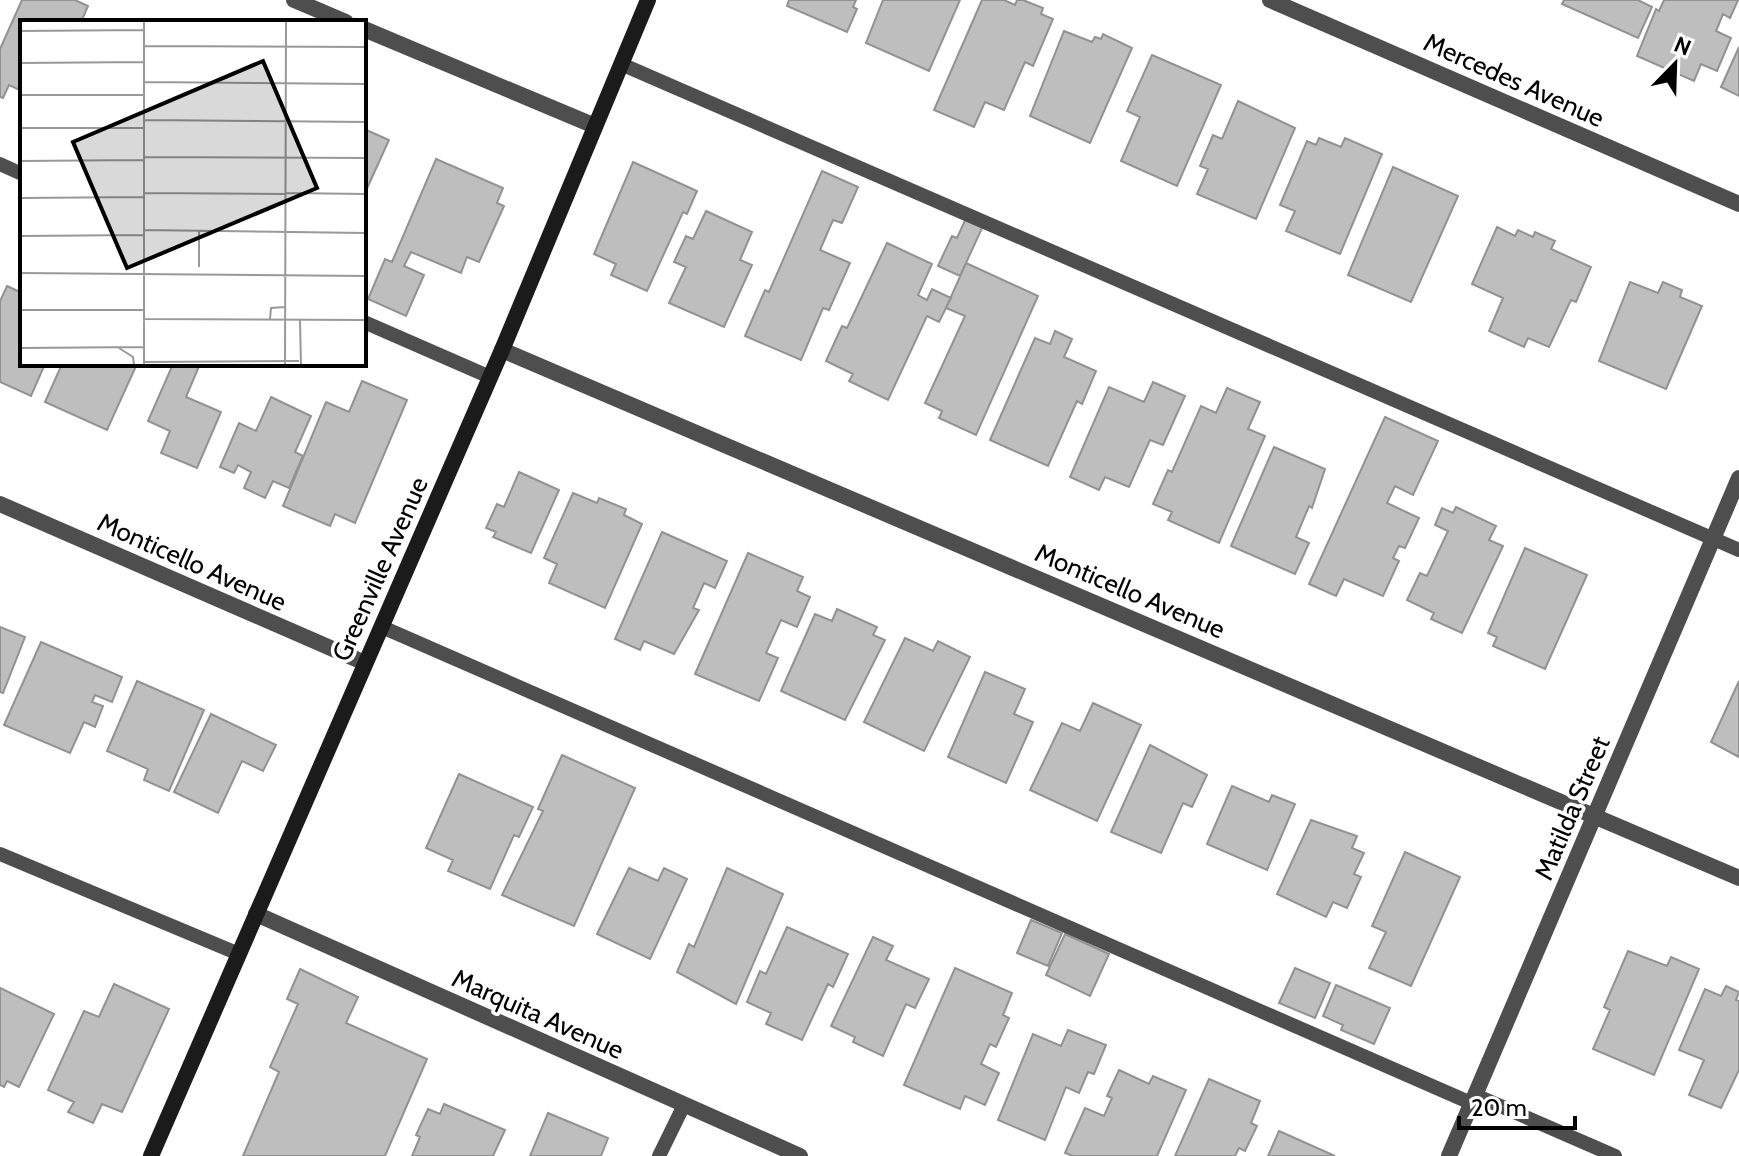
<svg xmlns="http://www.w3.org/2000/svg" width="1739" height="1156" font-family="Cabin,sans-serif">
<rect width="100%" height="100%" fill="#fff"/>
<!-- building -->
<path fill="#bebebe" stroke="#929292" stroke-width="2" d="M 22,0 L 75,0 L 88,6 L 81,22 L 22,22 L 22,91 L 9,85 L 3,98 L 0,97 L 0,49 Z
M 789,0 L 856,0 L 853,7 L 857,9 L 847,32 L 787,6 Z
M 883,0 L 960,0 L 929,71 L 866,43 Z
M 982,0 L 1004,0 L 1015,5 L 1017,0 L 1023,0 L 1043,8 L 1041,14 L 1053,19 L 1033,66 L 1025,62 L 1004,110 L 985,102 L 974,127 L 934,110 Z
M 1564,0 L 1638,0 L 1652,7 L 1638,38 L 1562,4 Z
M 1664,0 L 1738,0 L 1730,18 L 1723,14 L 1716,31 L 1731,38 L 1717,71 L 1701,64 L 1694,81 L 1637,56 L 1656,9 L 1659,11 Z
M 1064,31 L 1092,42 L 1095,37 L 1101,39 L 1103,34 L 1132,48 L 1090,143 L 1030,116 Z
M 1739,47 L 1739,96 L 1721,87 Z
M 1152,55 L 1221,85 L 1177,186 L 1121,161 L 1140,117 L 1127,111 Z
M 1238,101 L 1295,128 L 1256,219 L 1197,194 L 1208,169 L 1200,166 L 1213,135 L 1222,139 Z
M 364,129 L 389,140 L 364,195 Z
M 1319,138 L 1341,147 L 1345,138 L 1382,154 L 1340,254 L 1286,231 L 1295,211 L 1280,205 L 1307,141 L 1316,145 Z
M 436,159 L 503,188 L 497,203 L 504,206 L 479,262 L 467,257 L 461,273 L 411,252 L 404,266 L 424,275 L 406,316 L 368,299 L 385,259 L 392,262 Z
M 633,162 L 697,191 L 687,214 L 683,212 L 647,291 L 611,275 L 616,264 L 594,254 Z
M 1393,167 L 1458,196 L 1411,302 L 1348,275 Z
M 822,171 L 858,187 L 842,223 L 833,220 L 820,250 L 850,263 L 829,310 L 823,308 L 801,360 L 745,336 L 765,290 L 769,292 Z
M 706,211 L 752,232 L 740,260 L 752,265 L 724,327 L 669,303 L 686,267 L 674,262 L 686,236 L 693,239 Z
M 966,218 L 983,226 L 960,276 L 938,266 L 952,236 L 957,238 Z
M 1497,227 L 1515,236 L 1518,230 L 1533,237 L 1535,232 L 1555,241 L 1551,249 L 1591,267 L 1576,302 L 1571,300 L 1549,347 L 1528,338 L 1524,347 L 1489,331 L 1503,298 L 1472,284 Z
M 887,243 L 932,264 L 918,295 L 927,300 L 932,289 L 951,298 L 939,322 L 927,316 L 888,400 L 849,381 L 853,374 L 826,361 L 842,326 L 847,328 Z
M 966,263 L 1038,296 L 976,435 L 939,418 L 942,411 L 925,403 L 965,316 L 946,308 Z
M 1630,282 L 1658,293 L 1663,282 L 1682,290 L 1680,297 L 1702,306 L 1666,389 L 1599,361 Z
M 7,286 L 22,293 L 22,364 L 45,364 L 31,396 L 0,382 L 0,301 Z
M 1055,331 L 1072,339 L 1064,357 L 1096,371 L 1082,404 L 1077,401 L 1048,466 L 990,440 L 1035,338 L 1050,344 Z
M 62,364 L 137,364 L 107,430 L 45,402 Z
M 173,364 L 200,364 L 186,397 L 221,412 L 197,468 L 161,453 L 170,431 L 148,421 Z
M 362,381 L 407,400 L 355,523 L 335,514 L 330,526 L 283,506 L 326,402 L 349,412 Z
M 1153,382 L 1185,396 L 1163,445 L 1150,440 L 1129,487 L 1105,477 L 1099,490 L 1070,477 L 1109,387 L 1144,402 Z
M 1227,388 L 1260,402 L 1248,429 L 1265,436 L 1219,543 L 1168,520 L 1172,512 L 1153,504 L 1168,470 L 1172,472 L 1201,406 L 1216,413 Z
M 271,397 L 311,416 L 295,452 L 303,456 L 289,488 L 273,481 L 265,498 L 244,488 L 251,472 L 238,465 L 234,473 L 220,467 L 239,423 L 256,431 Z
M 1385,417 L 1438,441 L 1413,495 L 1395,486 L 1387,503 L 1419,518 L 1405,548 L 1399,546 L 1393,558 L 1399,561 L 1383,596 L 1344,579 L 1336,596 L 1309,584 Z
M 1274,447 L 1325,469 L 1312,508 L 1309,506 L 1296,537 L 1309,543 L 1295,574 L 1231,546 Z
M 519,472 L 559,490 L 531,553 L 493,537 L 496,532 L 486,528 L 497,504 L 504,507 Z
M 573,493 L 597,503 L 599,498 L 626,509 L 624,515 L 642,524 L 605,608 L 549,583 L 557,564 L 544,558 Z
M 1456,507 L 1496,526 L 1489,540 L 1503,546 L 1462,633 L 1431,619 L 1434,613 L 1407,600 L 1420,573 L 1427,576 L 1448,531 L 1435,525 L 1442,508 L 1453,513 Z
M 662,532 L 727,561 L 715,588 L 704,583 L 693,608 L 699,610 L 674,654 L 644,641 L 640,650 L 615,639 Z
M 1525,548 L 1587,575 L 1545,669 L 1493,646 L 1497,637 L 1488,633 Z
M 748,553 L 803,577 L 797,591 L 810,597 L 797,627 L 781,620 L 766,653 L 778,658 L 759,701 L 695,674 Z
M 837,609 L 877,627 L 873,635 L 885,640 L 845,720 L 781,691 L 815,614 L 832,621 Z
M 0,627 L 25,637 L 3,693 L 0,692 Z
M 905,638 L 933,651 L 938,641 L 970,657 L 924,751 L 864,722 Z
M 41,642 L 122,677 L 112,702 L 95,695 L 92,702 L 103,706 L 95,727 L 84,722 L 70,753 L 4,725 Z
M 985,672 L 1025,689 L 1014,714 L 1033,722 L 1006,783 L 948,757 Z
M 137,681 L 204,710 L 169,791 L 144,780 L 148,769 L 107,751 Z
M 1739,681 L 1739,757 L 1711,742 Z
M 1093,703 L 1141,725 L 1097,821 L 1030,790 L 1062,723 L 1080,731 Z
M 211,714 L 276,745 L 263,771 L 242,761 L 218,813 L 174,792 Z
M 1150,745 L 1207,775 L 1192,807 L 1183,803 L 1161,853 L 1111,832 Z
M 562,755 L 635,788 L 574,926 L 502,895 L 543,811 L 538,809 Z
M 459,774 L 533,807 L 519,837 L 514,835 L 490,889 L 448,871 L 453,860 L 426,848 Z
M 1232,786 L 1269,802 L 1272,795 L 1295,804 L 1267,870 L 1207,844 Z
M 1311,820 L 1357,836 L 1352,848 L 1364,853 L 1354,874 L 1361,877 L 1347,908 L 1333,902 L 1326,917 L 1277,894 Z
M 1405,852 L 1460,877 L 1411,986 L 1369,968 L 1386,932 L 1372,926 Z
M 629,868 L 658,881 L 664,868 L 687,879 L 650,959 L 597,934 Z
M 727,868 L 783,894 L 736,1004 L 677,972 L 689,944 L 694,947 Z
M 1031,920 L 1062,933 L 1048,966 L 1017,953 Z
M 787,927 L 848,954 L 833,987 L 828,984 L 802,1040 L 766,1024 L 771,1013 L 747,1002 L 760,971 L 766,974 Z
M 1065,934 L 1109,954 L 1090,996 L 1046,975 Z
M 873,937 L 893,946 L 886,960 L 929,979 L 915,1008 L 906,1004 L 883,1056 L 853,1042 L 855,1037 L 831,1026 Z
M 1628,951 L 1667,966 L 1671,957 L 1699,969 L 1654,1075 L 1593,1049 L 1610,1010 L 1604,1007 Z
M 955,968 L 1012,993 L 1003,1015 L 1009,1018 L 996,1047 L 990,1044 L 981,1064 L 999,1073 L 985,1105 L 965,1096 L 960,1109 L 904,1085 Z
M 1295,968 L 1330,983 L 1315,1018 L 1279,1003 Z
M 300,969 L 358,997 L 346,1023 L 427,1059 L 385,1156 L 243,1156 L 279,1072 L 270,1067 L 298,1004 L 287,999 Z
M 114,984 L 169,1009 L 122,1112 L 102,1104 L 93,1123 L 68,1112 L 74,1102 L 48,1090 L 84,1011 L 99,1017 Z
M 1336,985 L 1390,1008 L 1374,1044 L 1341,1030 L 1343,1025 L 1323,1016 Z
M 1726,986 L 1739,992 L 1736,1000 L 1739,1001 L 1739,1070 L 1721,1108 L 1689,1095 L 1704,1060 L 1679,1050 L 1705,989 L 1721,996 Z
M 0,988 L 54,1014 L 19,1087 L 7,1081 L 4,1087 L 0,1085 Z
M 1068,1030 L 1106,1045 L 1094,1074 L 1088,1072 L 1079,1093 L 1066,1087 L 1045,1140 L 998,1120 L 1033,1034 L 1061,1046 Z
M 1119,1070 L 1149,1084 L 1153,1076 L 1186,1090 L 1157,1156 L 1073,1156 L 1065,1153 L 1085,1108 L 1104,1116 L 1112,1098 L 1107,1096 Z
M 1209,1079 L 1260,1101 L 1251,1123 L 1257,1126 L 1245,1151 L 1239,1148 L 1235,1156 L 1175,1156 Z
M 444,1104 L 505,1130 L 493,1156 L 412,1156 L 420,1137 L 416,1135 L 428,1109 L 440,1114 Z
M 548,1113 L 608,1138 L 601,1156 L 530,1156 Z
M 1279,1131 L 1335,1156 L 1268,1156 Z"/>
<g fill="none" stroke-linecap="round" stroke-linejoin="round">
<!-- service -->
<path stroke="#4e4e4e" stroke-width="14" d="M 621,64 L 1739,550
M 0,164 L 22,174
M 364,322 L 490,377
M 382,627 L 1471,1103
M 0,854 L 239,954
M 1475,1095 L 1615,1156
M 659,1156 L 684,1105"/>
<!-- minor -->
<path stroke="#4e4e4e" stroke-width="16" d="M 294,0 L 346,22
M 1270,0 L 1739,204
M 364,29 L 595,126
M 502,350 L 1739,878
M 256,914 L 800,1156"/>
<!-- tertiary -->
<path stroke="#4e4e4e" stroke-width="16" d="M 0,504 L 365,663
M 1449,1156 L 1739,478"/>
<!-- secondary -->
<path stroke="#1b1b1b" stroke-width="16" d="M 151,1156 L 502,350 L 648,0"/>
</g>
<g text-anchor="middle" stroke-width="7" stroke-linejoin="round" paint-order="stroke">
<!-- street labels -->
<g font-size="26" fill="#000" stroke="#fff">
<text transform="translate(1514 80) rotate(24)" y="9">Mercedes Avenue</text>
<text transform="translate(192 562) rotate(24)" y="9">Monticello Avenue</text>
<text transform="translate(380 569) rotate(-66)" y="9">Greenville Avenue</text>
<text transform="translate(1130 591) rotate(23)" y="9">Monticello Avenue</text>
<text transform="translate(1572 808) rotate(-67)" y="9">Matilda Street</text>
<text transform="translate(538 1014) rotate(24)" y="9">Marquita Avenue</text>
</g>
</g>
<!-- overview -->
<g transform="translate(20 20)">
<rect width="346" height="346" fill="#fff"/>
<path fill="none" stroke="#999" stroke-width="2" d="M 0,11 L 124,10M 124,26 L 346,27M 0,43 L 124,42M 124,62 L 346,64M 0,75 L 124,75M 124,100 L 346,102M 0,108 L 124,108M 124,137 L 346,138M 0,141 L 124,140M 124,173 L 265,174M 265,173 L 346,174M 0,178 L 124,177M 124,210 L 346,213M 0,216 L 124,215M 179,247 L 179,211M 0,253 L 346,256M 0,290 L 123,290M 123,299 L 346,300M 250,299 L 251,288 L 265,287M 280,300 L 281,345M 0,328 L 124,327M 99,328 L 113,337 L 114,345M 124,342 L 279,341M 124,345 L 124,1M 265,345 L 266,1"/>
<path fill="#000" fill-opacity="0.15" stroke="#000" stroke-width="4" d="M 243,41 L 297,168 L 107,248 L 53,122 Z"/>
<rect width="346" height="346" fill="none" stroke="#000" stroke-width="4"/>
</g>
<!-- north arrow -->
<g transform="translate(1675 64) rotate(23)" stroke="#ffffff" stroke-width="6" paint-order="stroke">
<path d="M0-6L14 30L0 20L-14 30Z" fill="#000000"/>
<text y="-12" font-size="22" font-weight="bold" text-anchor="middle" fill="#000000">N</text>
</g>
<!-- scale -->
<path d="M1459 1116v12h116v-12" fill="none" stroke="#000000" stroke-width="4"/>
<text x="1471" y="1116" font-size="24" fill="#000000" stroke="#ffffff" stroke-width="6" paint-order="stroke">20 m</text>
</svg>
